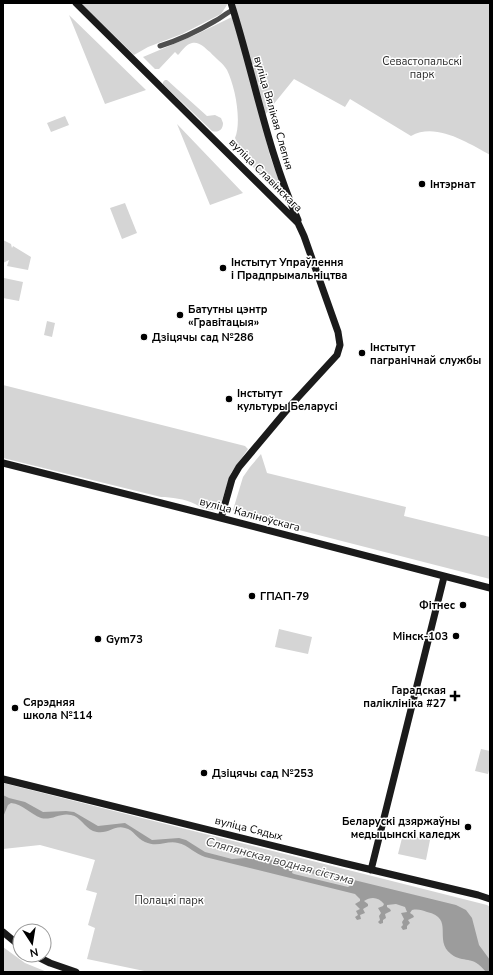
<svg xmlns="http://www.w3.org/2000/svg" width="493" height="975" font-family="'Nunito Sans',sans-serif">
<rect width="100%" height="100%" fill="#fff"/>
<!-- green -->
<path fill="#d5d5d5" d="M 81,3 L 227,3 L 227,5 L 221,14 L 182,34 L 148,47 L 134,55 Z
M 234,3 L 490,3 L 490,155 C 468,143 436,122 411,136 L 350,99 L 345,107 L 294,79 L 264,116 Z
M 69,15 L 146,90 L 105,104 Z
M 232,17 L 252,82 L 270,156 L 284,194 L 280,194 C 272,187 267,179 260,171 L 258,172 L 237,151 L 237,142 L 235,138 C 242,121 235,86 227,70 C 223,63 215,58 210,52 C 205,48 199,41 192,43 C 186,44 182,51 178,55 L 175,52 L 159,69 L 155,69 L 143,57 L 195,35 Z
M 165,80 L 167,80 L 207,116 L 215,115 L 221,118 L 223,123 C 223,130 218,133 212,131 L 163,84 L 163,82 Z
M 65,116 L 69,125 L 51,132 L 47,123 Z
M 177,124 L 243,193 L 210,205 Z
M 125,203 L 137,233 L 122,239 L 110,208 Z
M 3,240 L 11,244 L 12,248 L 13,246 L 31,257 L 28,270 L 7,266 L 9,260 L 3,263 Z
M 4,278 L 23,282 L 19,301 L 3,298 Z
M 47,321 L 55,323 L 52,337 L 44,335 Z
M 3,385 L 245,446 L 248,449 L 231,473 L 220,506 C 218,509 216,511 212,510 C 206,510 200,507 195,504 C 185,499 171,497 161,497 L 3,458 Z
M 261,454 L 267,473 L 406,507 L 404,516 L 490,537 L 490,579 L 236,514 L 233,510 L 243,477 L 250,467 Z
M 279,629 L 312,637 L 308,654 L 275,647 Z
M 481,749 L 490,751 L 490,767 L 488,774 L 475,771 Z
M 3,783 L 487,905 L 490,907 L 490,972 L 149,972 L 87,959 L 95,928 L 88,925 L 97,893 L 86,890 L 95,860 L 40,845 L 3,849 Z
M 403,834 L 430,840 L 426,860 L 398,854 Z
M 3,947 L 25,963 L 47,972 L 3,972 Z"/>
<!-- water -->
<path fill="#9c9c9c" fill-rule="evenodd" d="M 3,795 L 9,798 L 25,802 L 43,812 L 66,811 L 74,812 L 98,826 L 125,823 L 152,840 L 179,838 L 186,840 L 205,852 L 232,859 L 260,857 L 456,905 L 466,910 L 472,918 L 479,945 L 490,960 L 490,972 L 486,972 C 472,954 464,964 451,954 C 433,940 455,918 427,912 C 422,910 418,909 412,910 L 410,913 L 413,915 L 414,917 L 408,920 L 410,923 L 407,926 L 407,929 L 403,930 L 401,927 L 403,925 L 402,922 L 404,919 L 401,913 L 407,912 L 405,907 L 396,904 L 387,905 L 387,907 L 390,909 L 391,911 L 385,914 L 386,918 L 383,920 L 383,923 L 380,924 L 378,922 L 380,920 L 379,916 L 381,913 L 378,908 L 383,906 L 384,904 C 379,897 371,896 364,901 L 368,904 L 368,906 L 363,909 L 365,913 L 360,915 L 361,919 L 357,920 L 355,917 L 358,915 L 356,911 L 360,909 L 355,904 L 360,901 L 360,899 L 355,894 L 205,857 C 195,854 188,845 178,843 C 167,840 158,848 145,842 C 137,839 134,830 125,828 C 114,824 108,836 93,831 C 84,827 81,817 71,815 C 61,812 51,821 41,818 C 30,814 23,804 11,803 L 8,805 L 3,817 ZM 293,869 L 349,882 L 351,885 L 348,887 L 294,874 L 292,873 Z"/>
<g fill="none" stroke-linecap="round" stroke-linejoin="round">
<!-- street -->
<path stroke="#4e4e4e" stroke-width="5" d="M 160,46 C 179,40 198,31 215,21 C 221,18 226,13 233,10"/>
<!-- secondary -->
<path stroke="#1b1b1b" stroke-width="7" d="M 76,3 L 298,223 L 304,236 L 338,332 L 340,345 L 337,355 L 291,405 L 239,467 L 232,479 L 221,518
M 231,3 C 254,75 267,150 298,220
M 3,463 L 209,515 L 490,588
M 3,779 L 343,863 L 478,895 L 490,899
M 371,870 L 444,577
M 3,932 L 20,946
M 34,955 L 50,963 L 76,972"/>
</g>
<!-- markers -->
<g fill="#000" stroke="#fff" stroke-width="1.5">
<circle cx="422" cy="184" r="4"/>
<circle cx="223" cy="268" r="4"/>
<circle cx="180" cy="315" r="4"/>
<circle cx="144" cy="337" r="4"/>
<circle cx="362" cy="353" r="4"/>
<circle cx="229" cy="399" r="4"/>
<circle cx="252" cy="596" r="4"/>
<circle cx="463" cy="605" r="4"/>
<circle cx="456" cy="636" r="4"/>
<circle cx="98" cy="639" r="4"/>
<path d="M453 690h4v4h4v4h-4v4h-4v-4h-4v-4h4z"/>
<circle cx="15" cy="708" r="4"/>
<circle cx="204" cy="773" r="4"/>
<circle cx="468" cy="827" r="4"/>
</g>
<g text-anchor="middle" stroke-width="3" stroke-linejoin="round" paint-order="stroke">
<!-- park labels -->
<g font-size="11" fill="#2c2c2c" stroke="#fff">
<text x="422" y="65">Севастопальскі<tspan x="422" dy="13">парк</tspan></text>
<text x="169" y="904">Полацкі парк</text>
</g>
<!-- street labels -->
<g font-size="11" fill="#000" stroke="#fff">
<text transform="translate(274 113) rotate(74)" y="4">вуліца Вялікая Слепня</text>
<text transform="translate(266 175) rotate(45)" y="4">вуліца Славінскага</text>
<text transform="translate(250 514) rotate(15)" y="4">вуліца Каліноўскага</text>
<text transform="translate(249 828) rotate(14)" y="4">вуліца Сядых</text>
</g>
<!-- poi labels -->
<g font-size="11" font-weight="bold" fill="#000" stroke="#fff" text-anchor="start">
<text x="430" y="188">Інтэрнат</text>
<text x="231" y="266">Інстытут Упраўлення<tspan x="231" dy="13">і Прадпрымальніцтва</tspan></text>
<text x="188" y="313">Батутны цэнтр<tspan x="188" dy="13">«Гравітацыя»</tspan></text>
<text x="152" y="341">Дзіцячы сад №286</text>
<text x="370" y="351">Інстытут<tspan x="370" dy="13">пагранічнай службы</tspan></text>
<text x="237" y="397">Інстытут<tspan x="237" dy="13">культуры Беларусі</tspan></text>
<text x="260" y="600">ГПАП-79</text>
<text x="455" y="609" text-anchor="end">Фітнес</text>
<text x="448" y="640" text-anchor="end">Мінск-103</text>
<text x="106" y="643">Gym73</text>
<text x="446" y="694" text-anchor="end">Гарадская<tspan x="446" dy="13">паліклініка #27</tspan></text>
<text x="23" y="706">Сярэдняя<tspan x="23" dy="13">школа №114</tspan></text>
<text x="212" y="777">Дзіцячы сад №253</text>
<text x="460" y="825" text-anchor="end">Беларускі дзяржаўны<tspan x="460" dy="13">медыцынскі каледж</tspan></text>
</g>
<!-- water labels -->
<g font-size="12" font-style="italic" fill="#3d3d3d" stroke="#fff">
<text transform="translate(280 861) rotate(15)" y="4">Сляпянская водная сістэма</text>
</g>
</g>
<!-- border -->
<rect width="493" height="975" fill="none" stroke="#000000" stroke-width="8"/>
<!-- north arrow -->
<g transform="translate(32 943) rotate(168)"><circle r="19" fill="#ffffff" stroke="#999999"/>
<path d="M0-3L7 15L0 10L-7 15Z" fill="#000000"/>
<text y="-6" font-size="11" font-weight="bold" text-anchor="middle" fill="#000000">N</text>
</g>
</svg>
